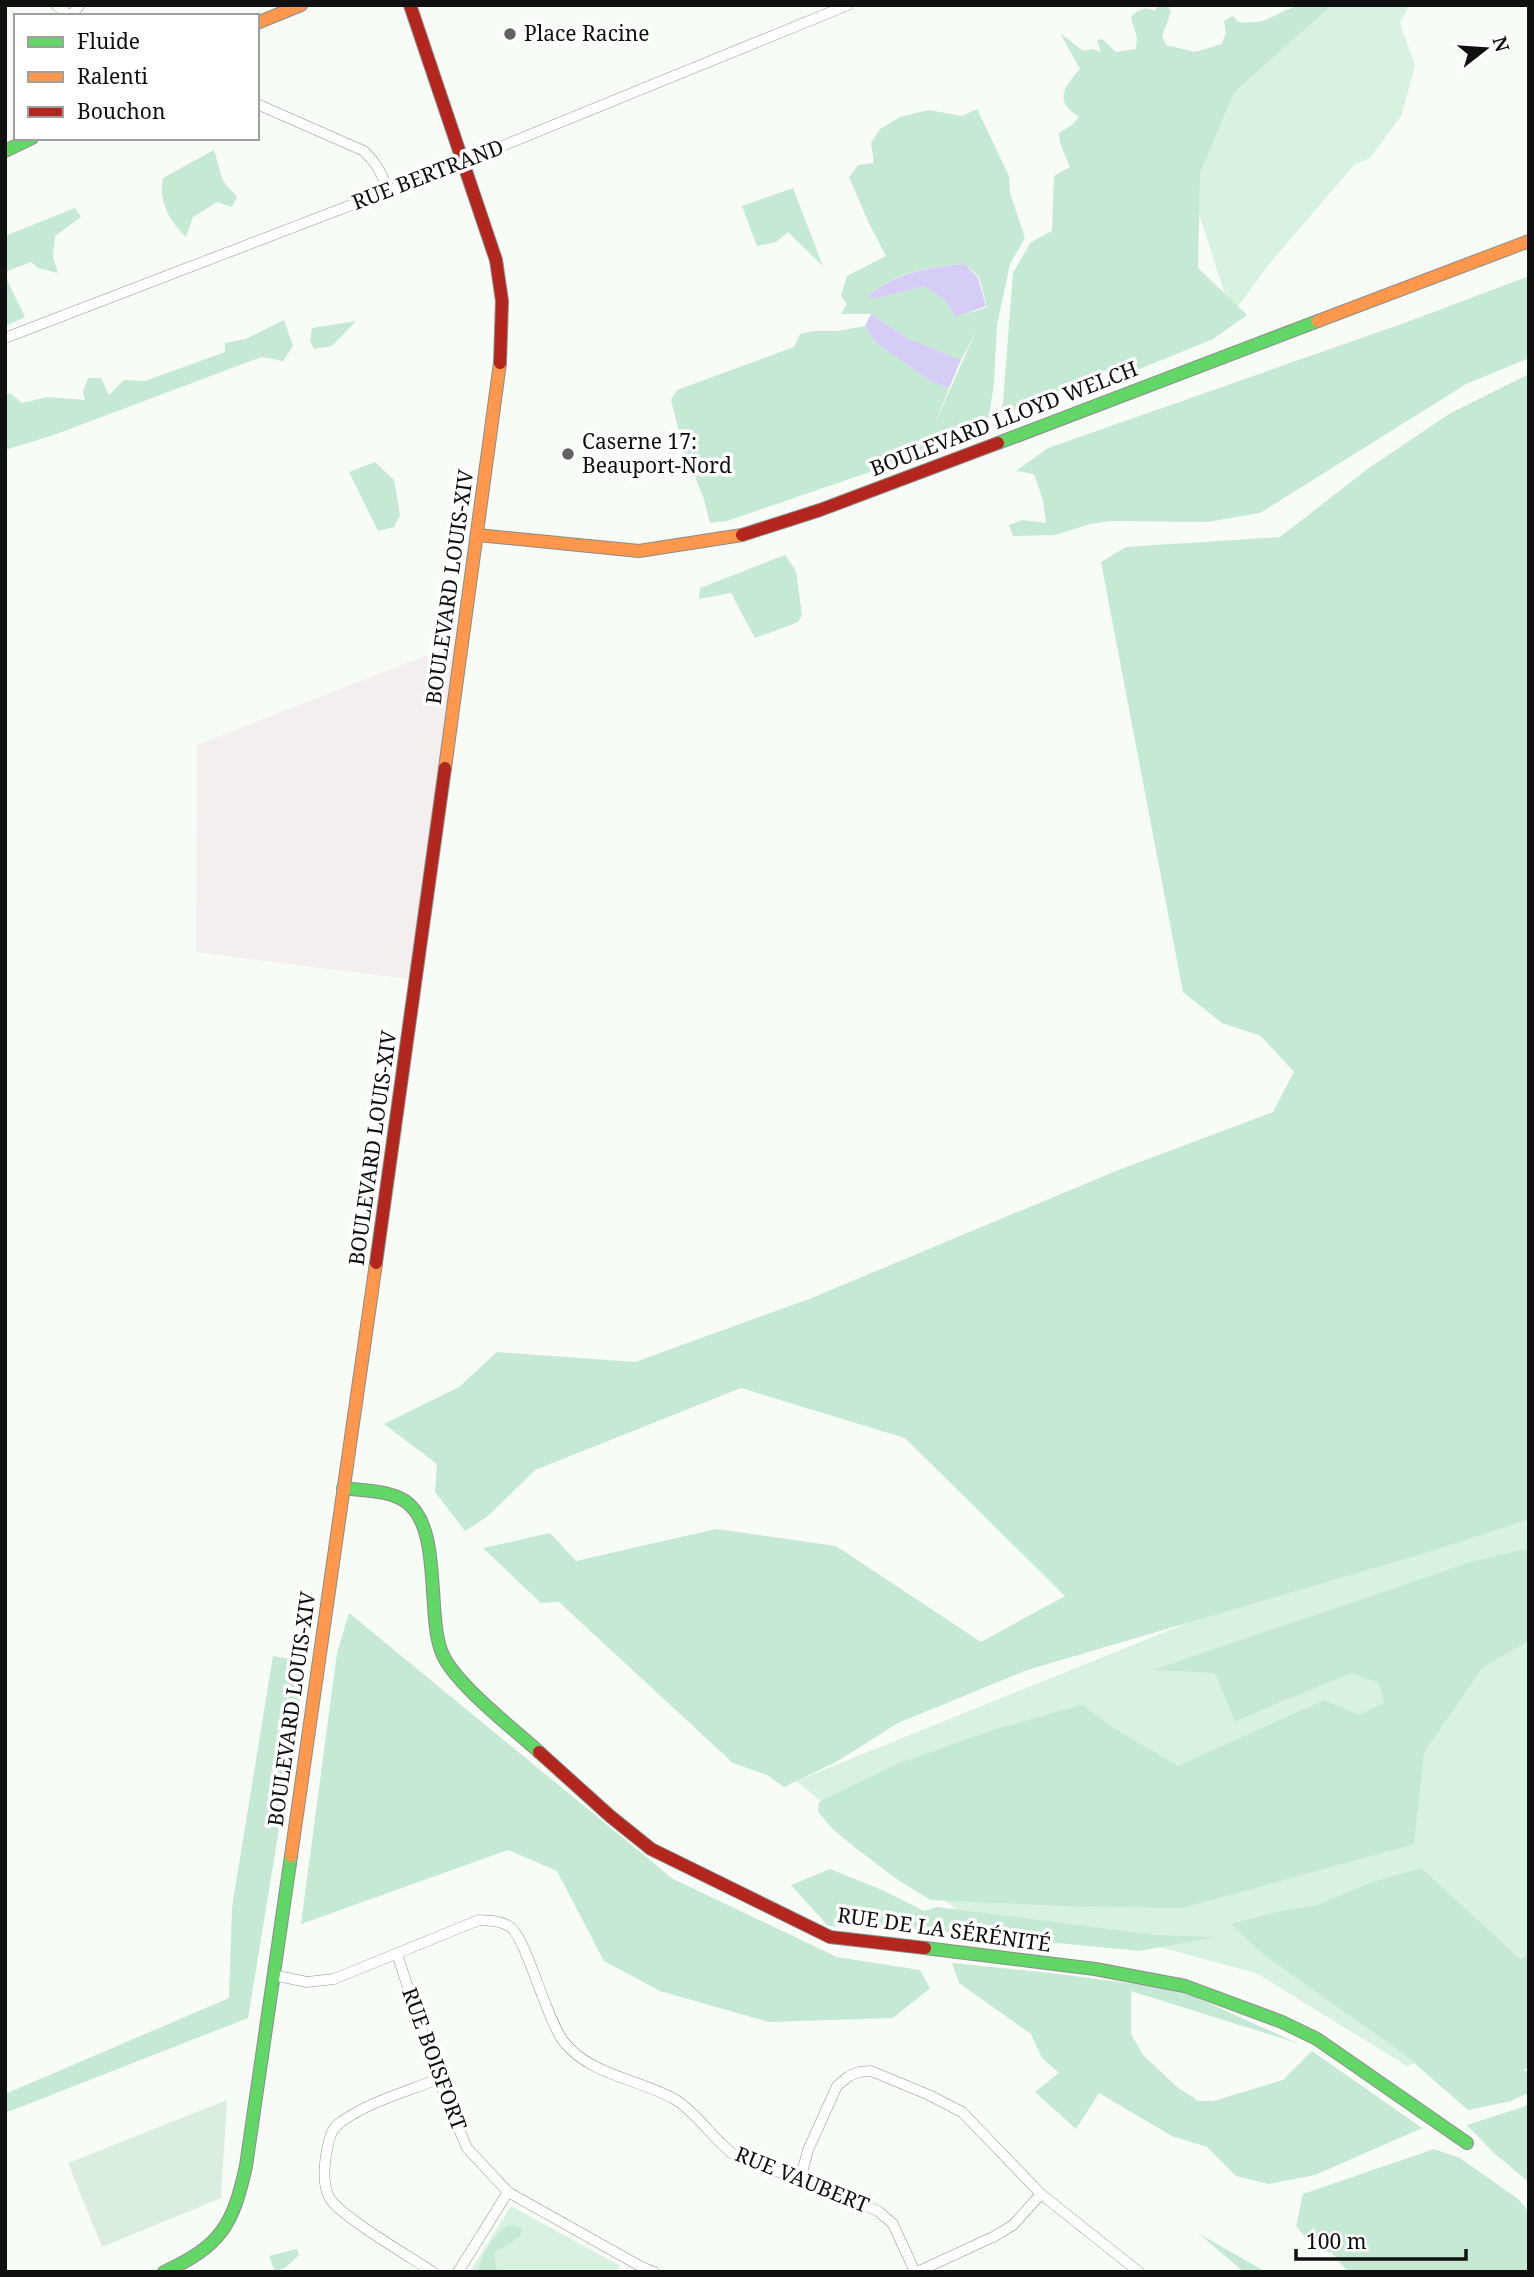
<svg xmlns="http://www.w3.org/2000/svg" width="1534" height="2277" font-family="'Noto Serif',serif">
<rect width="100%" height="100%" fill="#f8fcf7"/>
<!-- industrial -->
<path fill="#f2efee" d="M 463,641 L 416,980 L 196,952 L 197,745 Z"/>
<!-- green -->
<path fill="#d8f2e0" d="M 1334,5 L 1410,5 L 1400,23 L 1415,66 L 1401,116 L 1370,158 L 1354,165 L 1269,264 L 1240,304 L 1230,310 L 1168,117 L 1296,27 Z
M 1529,1485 L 1529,2020 L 1407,2066 L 1256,1973 L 1163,1948 L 1091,1936 L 982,1930 L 796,1781 Z
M 511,2206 L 620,2266 L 617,2272 L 470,2272 Z"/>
<!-- forest -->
<path fill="#c5e9d3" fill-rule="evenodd" d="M 1158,5 L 1168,5 L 1171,12 L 1162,36 L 1166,45 L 1195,52 L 1222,44 L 1226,33 L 1224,21 L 1233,16 L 1238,22 C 1269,25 1270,15 1297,6 C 1307,3 1321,5 1332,5 L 1234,92 L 1200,173 L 1198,268 L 1247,315 L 1213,339 L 1137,370 L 1115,365 L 1080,384 L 999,416 L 1003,402 L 1013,273 L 1031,242 L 1052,231 L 1054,176 L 1070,167 L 1060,143 L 1059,133 L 1073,124 L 1079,117 C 1054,101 1063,88 1080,69 L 1060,33 L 1083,51 L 1092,49 L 1101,52 L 1097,40 L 1102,39 L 1116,52 L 1136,49 L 1137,38 L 1131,17 L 1136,12 L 1146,8 L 1155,11 Z
M 977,109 L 1009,176 L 1010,193 L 1025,238 L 1010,264 L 997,325 L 994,383 L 989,417 L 980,427 L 963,438 L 902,461 L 727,521 L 710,523 L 704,499 L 684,450 L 671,400 L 677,390 L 794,347 L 800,334 L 814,331 L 838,331 L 865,326 L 876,343 L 932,382 L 949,388 L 935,423 L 976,331 L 961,360 L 909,339 L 871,314 L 841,314 L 847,304 L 841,296 L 847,276 L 886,256 L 868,221 L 849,177 L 858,165 L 874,163 L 871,143 L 880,129 L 900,117 L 929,110 L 962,116 ZM 965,264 L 979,277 L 987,307 L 956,317 L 945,300 L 924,286 L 879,298 L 867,296 C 897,272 927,267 965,264 Z
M 214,150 L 223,181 L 237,197 L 232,207 L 217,202 L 193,217 L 186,237 C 169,221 158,201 163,178 Z
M 793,188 L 823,266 L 788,232 L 776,242 L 757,246 L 742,206 Z
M 75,208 L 81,217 L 55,236 L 53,257 L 58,273 L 38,268 L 31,262 L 5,272 L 5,236 Z
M 5,276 L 25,317 L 5,326 Z
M 1529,276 L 1529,358 L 1466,384 L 1260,513 L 1207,522 L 1110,521 L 1090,524 L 1055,535 L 1013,536 L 1009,525 L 1023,520 L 1046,523 L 1043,500 L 1034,474 L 1016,471 L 1048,448 L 1410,321 Z
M 284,320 L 293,346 L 283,361 L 261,357 L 51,436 L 5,450 L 5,395 L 10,393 L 22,403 L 47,397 L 85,400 L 83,392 L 88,378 L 101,378 L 109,395 L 124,380 L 145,381 L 225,352 L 225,343 L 246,339 Z
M 356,321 L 332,346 L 314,349 L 310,341 L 312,328 Z
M 1529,374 L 1529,1519 L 1435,1550 L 1027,1670 L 898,1723 L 836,1762 L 784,1787 L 767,1775 L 733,1763 L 559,1602 L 541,1603 L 483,1548 L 550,1533 L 576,1561 L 716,1529 L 836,1546 L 981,1642 L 1065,1596 L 905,1438 L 741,1388 L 535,1470 L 488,1516 L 465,1531 L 435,1492 L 437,1464 L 384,1424 L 459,1387 L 497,1352 L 635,1362 L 809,1299 L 1116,1171 L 1273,1112 L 1294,1072 L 1261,1036 L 1222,1023 L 1183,992 L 1101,562 L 1126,547 L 1280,537 L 1369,468 L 1449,414 Z
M 375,462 L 394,480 L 400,515 L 394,527 L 378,531 L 349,472 Z
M 785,555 L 796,571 L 802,615 L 798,622 L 755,638 L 731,593 L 699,599 L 700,588 Z
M 1529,1548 L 1529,1641 L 1483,1667 L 1424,1752 L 1414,1844 L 1182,1908 L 1064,1906 L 931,1900 L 898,1880 L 853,1846 L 833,1829 L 818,1812 L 819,1802 L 897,1764 L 993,1730 L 1082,1705 L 1115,1729 L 1178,1766 L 1324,1700 L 1359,1715 L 1384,1703 L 1379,1683 L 1351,1673 L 1235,1721 L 1215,1673 L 1153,1670 L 1471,1562 Z
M 349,1613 L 673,1879 L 837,1957 L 920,1970 L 930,1988 L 893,2018 L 769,2022 L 660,1991 L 604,1961 L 557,1871 L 508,1850 L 301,1924 L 337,1653 Z
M 273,1656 L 297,1660 L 302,1689 L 248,2018 L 5,2113 L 5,2094 L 229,1998 L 232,1907 Z
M 1421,1868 L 1520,1959 L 1529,1954 L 1529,2067 L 1523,2071 L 1529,2071 L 1529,2093 L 1511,2101 L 1468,2110 L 1404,2054 L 1263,1954 L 1231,1924 L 1273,1913 L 1317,1905 L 1370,1883 Z
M 830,1869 L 882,1890 L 924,1911 L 937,1907 L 1156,1935 L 1216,1937 L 1139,1951 L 924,1930 L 828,1926 L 791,1885 Z
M 952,1963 L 1059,1974 L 1180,1990 L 1297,2043 L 1131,1991 L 1131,2034 L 1143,2055 L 1177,2087 L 1198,2101 L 1214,2101 L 1283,2080 L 1312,2051 L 1422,2128 L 1315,2175 L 1269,2184 L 1236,2176 L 1207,2147 L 1172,2136 L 1099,2093 L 1076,2129 L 1035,2092 L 1059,2073 L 1042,2058 L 1031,2034 L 959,1983 Z
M 1529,2105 L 1529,2182 L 1495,2154 L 1467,2125 Z
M 1434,2149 L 1460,2158 L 1518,2199 L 1529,2212 L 1529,2272 L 1348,2272 L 1332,2253 L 1314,2248 L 1296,2226 L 1303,2194 Z
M 511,2225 L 522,2228 L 520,2237 L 494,2253 L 497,2272 L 478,2272 C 482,2256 494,2230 511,2225 Z
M 1198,2233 L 1266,2272 L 1244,2272 Z
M 297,2249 L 299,2255 L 286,2267 L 275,2272 L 269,2256 Z"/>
<!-- cemetery -->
<path fill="#dbeede" d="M 227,2100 L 221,2198 L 102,2247 L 68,2163 Z"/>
<!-- water -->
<path fill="#d6cdf6" d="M 965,264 L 978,278 L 986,306 L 956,317 L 945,300 L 924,286 L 879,298 L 866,297 C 896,273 927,267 965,264 Z
M 871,314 L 909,339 L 961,360 L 949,388 L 932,382 L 876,343 L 865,326 Z"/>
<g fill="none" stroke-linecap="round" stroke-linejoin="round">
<defs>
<path id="street" d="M 56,5 L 70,16
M 70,16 L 80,5
M 257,104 L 364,151 C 376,163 383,174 387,191
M 5,338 L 463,162 L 848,5
M 397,1954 L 438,2079 L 467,2148 L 508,2192 L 640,2266 L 654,2272
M 273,1975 L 307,1982 L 334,1979 L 479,1920 C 490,1921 501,1920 510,1927 C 526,1937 546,2019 564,2042 C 591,2076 640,2079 676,2100 C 698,2114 712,2138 733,2154 L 878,2211 L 893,2224 L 915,2272
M 800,2180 L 808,2150 L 837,2086 L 849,2076 L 859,2072 L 871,2071 L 929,2095 L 962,2112 L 1041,2194 L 1139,2272
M 433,2272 C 412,2258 338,2215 329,2197 C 323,2185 324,2168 326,2155 C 329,2142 329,2130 341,2122 C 368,2102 406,2092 438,2079
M 458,2272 L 508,2192
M 917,2272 L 995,2236 L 1013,2225 L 1041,2194"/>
<path id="fast" d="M 5,151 L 32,138
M 998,443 L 1318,321
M 343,1488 C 363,1491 388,1490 405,1501 C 443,1526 426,1615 442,1653 C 454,1683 514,1729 539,1752
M 925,1948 L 1095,1969 L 1185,1986 L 1282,2022 L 1317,2039 L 1467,2143
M 164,2272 C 221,2246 233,2225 246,2166 L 291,1856"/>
<path id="slow" d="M 257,23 L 301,5
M 1318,321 L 1529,241
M 477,535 L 639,551 L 742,535
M 445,768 L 500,363
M 291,1856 L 376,1263"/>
<path id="jam" d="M 410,5 L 496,260 L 502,301 L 500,363
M 742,535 L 820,510 L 998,443
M 376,1263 L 445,768
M 539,1752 L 610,1816 L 651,1849 L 830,1937 L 925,1948"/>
</defs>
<!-- street casing -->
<use href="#street" stroke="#949694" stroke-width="11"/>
<!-- fast casing -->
<use href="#fast" stroke="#8b8d8b" stroke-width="14"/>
<!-- slow casing -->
<use href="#slow" stroke="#8b8d8b" stroke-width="14"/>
<!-- jam casing -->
<use href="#jam" stroke="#8b8d8b" stroke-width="14"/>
<!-- street -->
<use href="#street" stroke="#fefffe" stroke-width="10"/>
<!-- fast -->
<use href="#fast" stroke="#63d668" stroke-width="12"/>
<!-- slow -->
<use href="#slow" stroke="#ff974d" stroke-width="12"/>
<!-- jam -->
<use href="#jam" stroke="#b3261e" stroke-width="12"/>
</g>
<!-- markers -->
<g fill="#616361" stroke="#fff" stroke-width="2.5">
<circle cx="510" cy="34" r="7"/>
<circle cx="568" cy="454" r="7"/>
</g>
<g text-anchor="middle" stroke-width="7" stroke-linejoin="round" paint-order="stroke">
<!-- poi labels -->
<g font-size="21" fill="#101010" stroke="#fff" text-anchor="start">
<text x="524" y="41">Place Racine</text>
<text x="582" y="449">Caserne 17:<tspan x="582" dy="24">Beauport-Nord</tspan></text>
</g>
<!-- street labels -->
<g font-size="21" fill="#101010" stroke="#fff">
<text transform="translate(428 175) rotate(-21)" y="7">RUE BERTRAND</text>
<text transform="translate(1004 419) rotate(-21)" y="7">BOULEVARD LLOYD WELCH</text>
<text transform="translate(450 587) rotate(-82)" y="7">BOULEVARD LOUIS-XIV</text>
<text transform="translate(373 1148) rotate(-82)" y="7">BOULEVARD LOUIS-XIV</text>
<text transform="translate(292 1709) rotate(-82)" y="7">BOULEVARD LOUIS-XIV</text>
<text transform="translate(944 1930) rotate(8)" y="7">RUE DE LA SÉRÉNITÉ</text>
<text transform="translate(434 2059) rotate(70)" y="7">RUE BOISFORT</text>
<text transform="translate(802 2180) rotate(22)" y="7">RUE VAUBERT</text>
</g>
</g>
<!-- border -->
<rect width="1534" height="2277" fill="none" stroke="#101010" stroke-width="14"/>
<!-- legend -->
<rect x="14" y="14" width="245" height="126" fill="#ffffff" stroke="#9f9f9f" stroke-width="2"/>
<rect x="28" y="37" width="35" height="10" fill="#63d668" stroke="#9f9f9f" stroke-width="2"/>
<text x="77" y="49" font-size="21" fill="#101010">Fluide</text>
<rect x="28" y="72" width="35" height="10" fill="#ff974d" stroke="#9f9f9f" stroke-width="2"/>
<text x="77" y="84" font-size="21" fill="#101010">Ralenti</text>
<rect x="28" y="107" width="35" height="10" fill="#b3261e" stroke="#9f9f9f" stroke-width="2"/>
<text x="77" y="119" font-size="21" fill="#101010">Bouchon</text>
<!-- north arrow -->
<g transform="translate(1485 49) rotate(73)" stroke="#ffffff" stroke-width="5" paint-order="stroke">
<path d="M0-5L12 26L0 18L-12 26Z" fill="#101010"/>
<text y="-10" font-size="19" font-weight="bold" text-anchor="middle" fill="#101010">N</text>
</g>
<!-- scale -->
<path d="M1296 2249v10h170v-10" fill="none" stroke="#101010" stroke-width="3.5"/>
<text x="1306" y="2249" font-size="21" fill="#101010" stroke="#ffffff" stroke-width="5" paint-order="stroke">100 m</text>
</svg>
